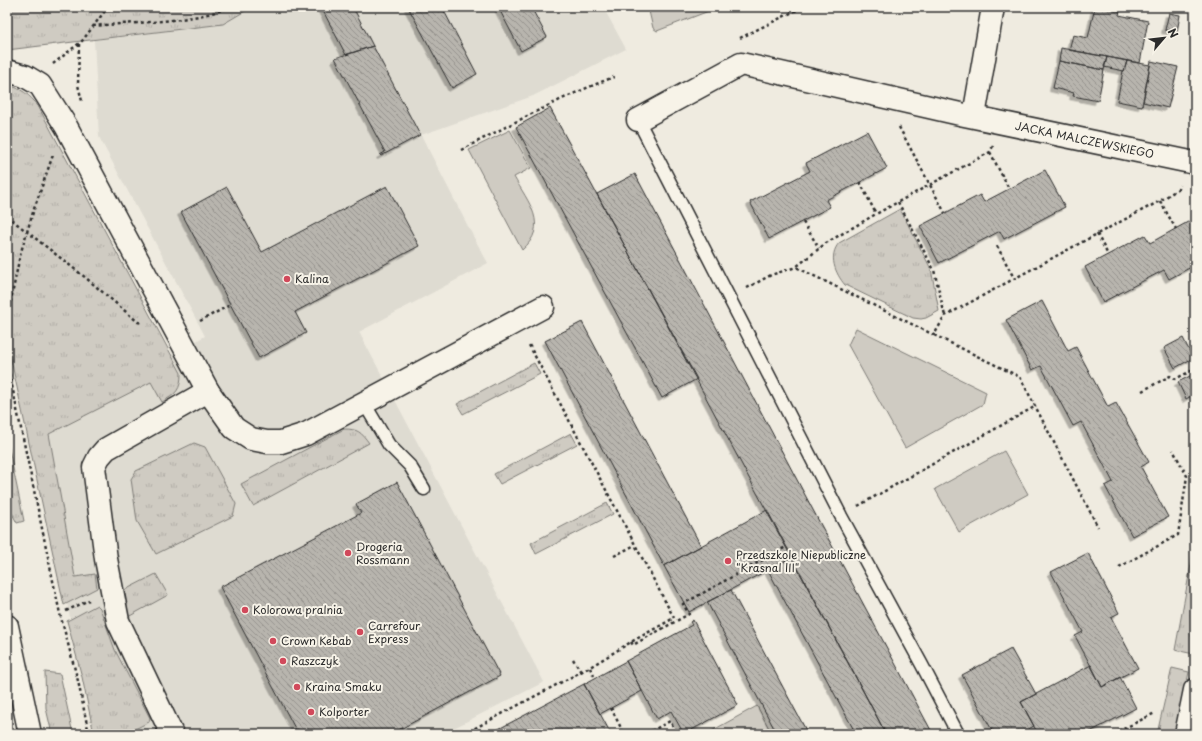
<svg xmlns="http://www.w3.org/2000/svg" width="1202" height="741" font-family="'Playpen Sans',sans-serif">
<defs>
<pattern id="grass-tufts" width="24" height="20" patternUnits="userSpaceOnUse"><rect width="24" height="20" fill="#cfcbc2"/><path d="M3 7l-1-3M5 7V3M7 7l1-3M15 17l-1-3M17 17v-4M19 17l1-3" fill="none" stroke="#b2aea7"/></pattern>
<pattern id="building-back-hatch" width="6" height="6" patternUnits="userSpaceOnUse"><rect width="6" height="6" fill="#b8b5ae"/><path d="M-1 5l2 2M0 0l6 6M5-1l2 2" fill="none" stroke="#96938e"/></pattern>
<filter id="shadow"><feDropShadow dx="-3.5" dy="3.5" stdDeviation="0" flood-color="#0004"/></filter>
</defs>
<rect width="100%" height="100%" fill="#efebe0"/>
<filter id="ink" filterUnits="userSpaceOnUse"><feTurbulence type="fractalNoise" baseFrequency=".025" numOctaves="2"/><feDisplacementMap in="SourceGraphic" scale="8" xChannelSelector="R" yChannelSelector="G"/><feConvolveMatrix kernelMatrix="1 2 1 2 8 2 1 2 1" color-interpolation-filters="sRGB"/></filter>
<g filter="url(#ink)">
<!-- built -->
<path fill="#dedbd1" d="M 252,7 L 603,7 L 626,49 L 533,96 L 421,135 L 473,236 L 488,263 L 359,332 L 544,682 L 442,734 L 123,734 L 73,632 L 32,432 L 205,336 L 99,137 L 94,40 L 223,24 Z"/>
<!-- grass -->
<path fill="url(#grass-tufts)" stroke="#7d7b76" d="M 7,7 L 252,7 L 223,24 L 7,50 Z
M 7,85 C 21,88 30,95 38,106 L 181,373 C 181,390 176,394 162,402 L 151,382 L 49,434 L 75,577 L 95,574 L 97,588 L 64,605 L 7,341 Z
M 900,209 L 931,269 L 939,311 L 926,318 L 921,319 L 913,318 L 845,285 C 835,273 828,256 839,243 Z
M 534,363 L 540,374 L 463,414 L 457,404 Z
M 344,429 C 358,429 361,432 369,443 L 253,506 L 241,484 Z
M 571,433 L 577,444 L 500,484 L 494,474 Z
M 7,439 L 24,521 L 17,523 L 7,504 Z
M 194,443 L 205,447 L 236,504 L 233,516 L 156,554 L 137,521 L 131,479 L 136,471 Z
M 607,503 L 613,514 L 536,554 L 531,543 Z
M 1195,543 L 1195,649 L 1194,654 L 1175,650 Z
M 156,574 L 168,595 L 128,617 L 121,592 Z
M 97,605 L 100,608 L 115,650 L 150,718 L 149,722 L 125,734 L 94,734 L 82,677 L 67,621 Z
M 1172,668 L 1189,672 L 1176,734 L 1157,734 Z
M 45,672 L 60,674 L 73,734 L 52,734 L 46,708 Z"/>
<!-- park -->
<path fill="#cfcbc2" stroke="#7d7b76" d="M 648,7 L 719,7 L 657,31 L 653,28 Z
M 510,130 L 531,168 L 514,177 C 528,202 550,226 522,250 L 469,150 Z
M 856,328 L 986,392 L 983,404 L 905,448 L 848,345 Z
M 1004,451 L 1028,494 L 959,532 L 935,489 Z
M 757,706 L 772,734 L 706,734 Z"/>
<!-- building -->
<path fill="url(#building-back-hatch)" stroke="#2b2b2b" filter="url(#shadow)" d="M 321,7 L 353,7 L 373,46 L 346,55 Z
M 408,7 L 442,7 L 477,74 L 452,88 Z
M 498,7 L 531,7 L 547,37 L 521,51 Z
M 1095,7 L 1120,11 L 1119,15 L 1148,21 L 1140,63 L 1069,50 L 1073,35 L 1088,38 Z
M 1169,13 L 1180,15 L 1177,32 L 1165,30 Z
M 373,46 L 420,135 L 381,156 L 380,155 L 385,152 L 335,58 Z
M 1061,48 L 1107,57 L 1104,70 L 1059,61 Z
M 1107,57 L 1127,61 L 1124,71 L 1104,67 Z
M 1059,61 L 1104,70 L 1098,101 L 1073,96 L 1074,93 L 1053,88 Z
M 1127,61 L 1150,65 L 1142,106 L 1117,101 L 1123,71 L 1124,71 Z
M 1151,61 L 1178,67 L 1168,108 L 1143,102 Z
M 550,108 L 697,379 L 662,398 L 516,127 Z
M 867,131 L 887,168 L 826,200 L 830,207 L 769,239 L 750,202 L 810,171 L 806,163 Z
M 1045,170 L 1065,207 L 1004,239 L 1000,231 L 939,263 L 920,226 L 980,195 L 984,202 Z
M 635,174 L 822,527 L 933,734 L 886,734 L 597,194 Z
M 387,186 L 419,246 L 295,312 L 306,333 L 259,358 L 181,212 L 227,187 L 262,252 Z
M 1195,218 L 1195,265 L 1169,279 L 1164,270 L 1103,302 L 1085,267 L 1145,235 L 1150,243 Z
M 1042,301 L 1068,351 L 1076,347 L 1108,407 L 1116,403 L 1149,462 L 1141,467 L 1168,517 L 1132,536 L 1105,486 L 1113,482 L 1081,422 L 1073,426 L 1041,366 L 1032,370 L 1006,320 Z
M 582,322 L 701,546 L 664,566 L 545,341 Z
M 1183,338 L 1193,358 L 1175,368 L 1164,348 Z
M 1192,375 L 1195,381 L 1195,394 L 1186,399 L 1178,382 Z
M 397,482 L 500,676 L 391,734 L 298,734 L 220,587 L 361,513 L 356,504 Z
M 767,510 L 792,557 L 689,612 L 664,566 Z
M 1088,553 L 1119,613 L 1111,617 L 1138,668 L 1102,687 L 1075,636 L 1083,632 L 1051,572 Z
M 792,557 L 886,734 L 856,734 L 768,570 Z
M 731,590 L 808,734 L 777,734 L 707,602 Z
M 693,620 L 738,705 L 684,734 L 671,711 L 657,719 L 626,661 L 692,625 L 690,622 Z
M 1011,649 L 1036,694 L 1021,702 L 1034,726 L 1019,734 L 994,734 L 962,675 Z
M 626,661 L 642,691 L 600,714 L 584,684 Z
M 1091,665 L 1102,687 L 1120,677 L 1136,708 L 1086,734 L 1038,734 L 1021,702 Z
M 584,684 L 610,732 L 606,734 L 489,734 Z
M 298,729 L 301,734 L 288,734 Z"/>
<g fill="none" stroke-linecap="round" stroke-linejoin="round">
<defs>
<path id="lane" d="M 638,120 L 841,516 L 922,665 L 958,734
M 364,403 L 389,445 L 410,466 L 424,489"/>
<g id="street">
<path d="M 7,71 L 25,76 L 40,85 L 66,126 L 208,391 L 234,428 L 251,439 L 267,442 L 281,442 L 306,434 L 543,307"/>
<path d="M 974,116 L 993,7"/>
<path id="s1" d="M 638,120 L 741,64 L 960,114 L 1195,163"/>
<path d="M 172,734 L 118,621 L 106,559 L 94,467 L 99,457 L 106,449 L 208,391"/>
<path d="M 1186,734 L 1195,690"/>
</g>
<path id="secondary" d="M 7,626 L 30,734"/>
</defs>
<!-- lane casing -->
<use href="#lane" stroke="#2b2b2b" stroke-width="15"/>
<!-- street casing -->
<use href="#street" stroke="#2b2b2b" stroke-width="25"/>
<!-- secondary casing -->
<use href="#secondary" stroke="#2b2b2b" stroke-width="25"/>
<!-- path -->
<path stroke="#2b2b2b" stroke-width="2.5" stroke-dasharray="3 3" stroke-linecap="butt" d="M 93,26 C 137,22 190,23 230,7
M 740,38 L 803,7
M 79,44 L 78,85 L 82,101
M 53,64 L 82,41 L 108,7
M 899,127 L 945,213
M 993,146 L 990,152 L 876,214 L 826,243 L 796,267 L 934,335 L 945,316 L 1097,234 L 1160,201 L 1178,189 L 1179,185
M 461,150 C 512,124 561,97 614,77
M 990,152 L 1009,189
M 860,182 L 876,214
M 1160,201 L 1176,229
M 898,202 L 934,270 L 945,316
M 7,216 L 86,278 L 138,322 L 142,323
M 803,222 L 819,248
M 1097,234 L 1108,255
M 997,246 L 1014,278
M 747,288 L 771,275 L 796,267
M 7,320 L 20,255 L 34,209 L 53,155
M 200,321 L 230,305
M 934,335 L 1020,377 L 1098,527
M 7,362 L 60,614 L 78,681 L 89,734
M 1142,391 L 1170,376 L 1175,379 L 1191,371 L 1195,371
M 858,506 L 1036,406
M 614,556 L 635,545
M 1119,567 L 1178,535 L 1187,476 L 1173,450
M 66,611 L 89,600
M 631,642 L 633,645 L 689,614 L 683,604 L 786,547
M 573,659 L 581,672
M 590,668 L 595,678
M 611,708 L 624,734
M 464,734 L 590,667 L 631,642 L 674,618 L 528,343
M 646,734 L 670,721 L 677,734
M 1113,734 L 1155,713"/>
<!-- lane -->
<use href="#lane" stroke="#f7f3e8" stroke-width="12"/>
<!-- street -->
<use href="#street" stroke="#f7f3e8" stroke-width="22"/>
<!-- secondary -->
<use href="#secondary" stroke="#f7f3e8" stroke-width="22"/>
</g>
</g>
<!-- markers -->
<g fill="#d1495b" stroke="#f7f3e8" stroke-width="1.5">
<circle cx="287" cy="279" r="4"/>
<circle cx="348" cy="553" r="4"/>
<circle cx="728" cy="561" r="4"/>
<circle cx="245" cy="610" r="4"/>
<circle cx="360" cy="632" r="4"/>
<circle cx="273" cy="641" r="4"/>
<circle cx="283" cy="661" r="4"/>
<circle cx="297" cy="687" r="4"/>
<circle cx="311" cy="712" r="4"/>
</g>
<g text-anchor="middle" stroke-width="4" stroke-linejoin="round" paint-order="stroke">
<!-- street labels -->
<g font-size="11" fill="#2b2b2b" stroke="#f7f3e8">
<text dy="4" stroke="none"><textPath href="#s1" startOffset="469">JACKA MALCZEWSKIEGO</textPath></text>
</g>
<!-- poi labels -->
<g font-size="11" fill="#2b2b2b" stroke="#f7f3e8" text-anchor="start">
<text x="295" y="283">Kalina</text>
<text x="356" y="551">Drogeria<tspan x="356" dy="13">Rossmann</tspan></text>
<text x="736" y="559">Przedszkole Niepubliczne<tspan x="736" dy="13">"Krasnal III"</tspan></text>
<text x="253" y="614">Kolorowa pralnia</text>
<text x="368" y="630">Carrefour<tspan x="368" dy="13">Express</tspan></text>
<text x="281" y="645">Crown Kebab</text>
<text x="291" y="665">Raszczyk</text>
<text x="305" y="691">Kraina Smaku</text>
<text x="319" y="716">Kolporter</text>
</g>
</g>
<!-- margin -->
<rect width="1202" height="741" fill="none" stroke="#f7f3e8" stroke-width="24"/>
<rect x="12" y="12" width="1178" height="717" fill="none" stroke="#2b2b2b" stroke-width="1.5" filter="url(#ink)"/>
<!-- north arrow -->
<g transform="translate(1164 38) rotate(62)" stroke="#f7f3e8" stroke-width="3" paint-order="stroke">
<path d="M0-3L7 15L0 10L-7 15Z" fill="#2b2b2b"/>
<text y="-6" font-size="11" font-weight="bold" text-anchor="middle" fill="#2b2b2b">N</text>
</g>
</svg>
